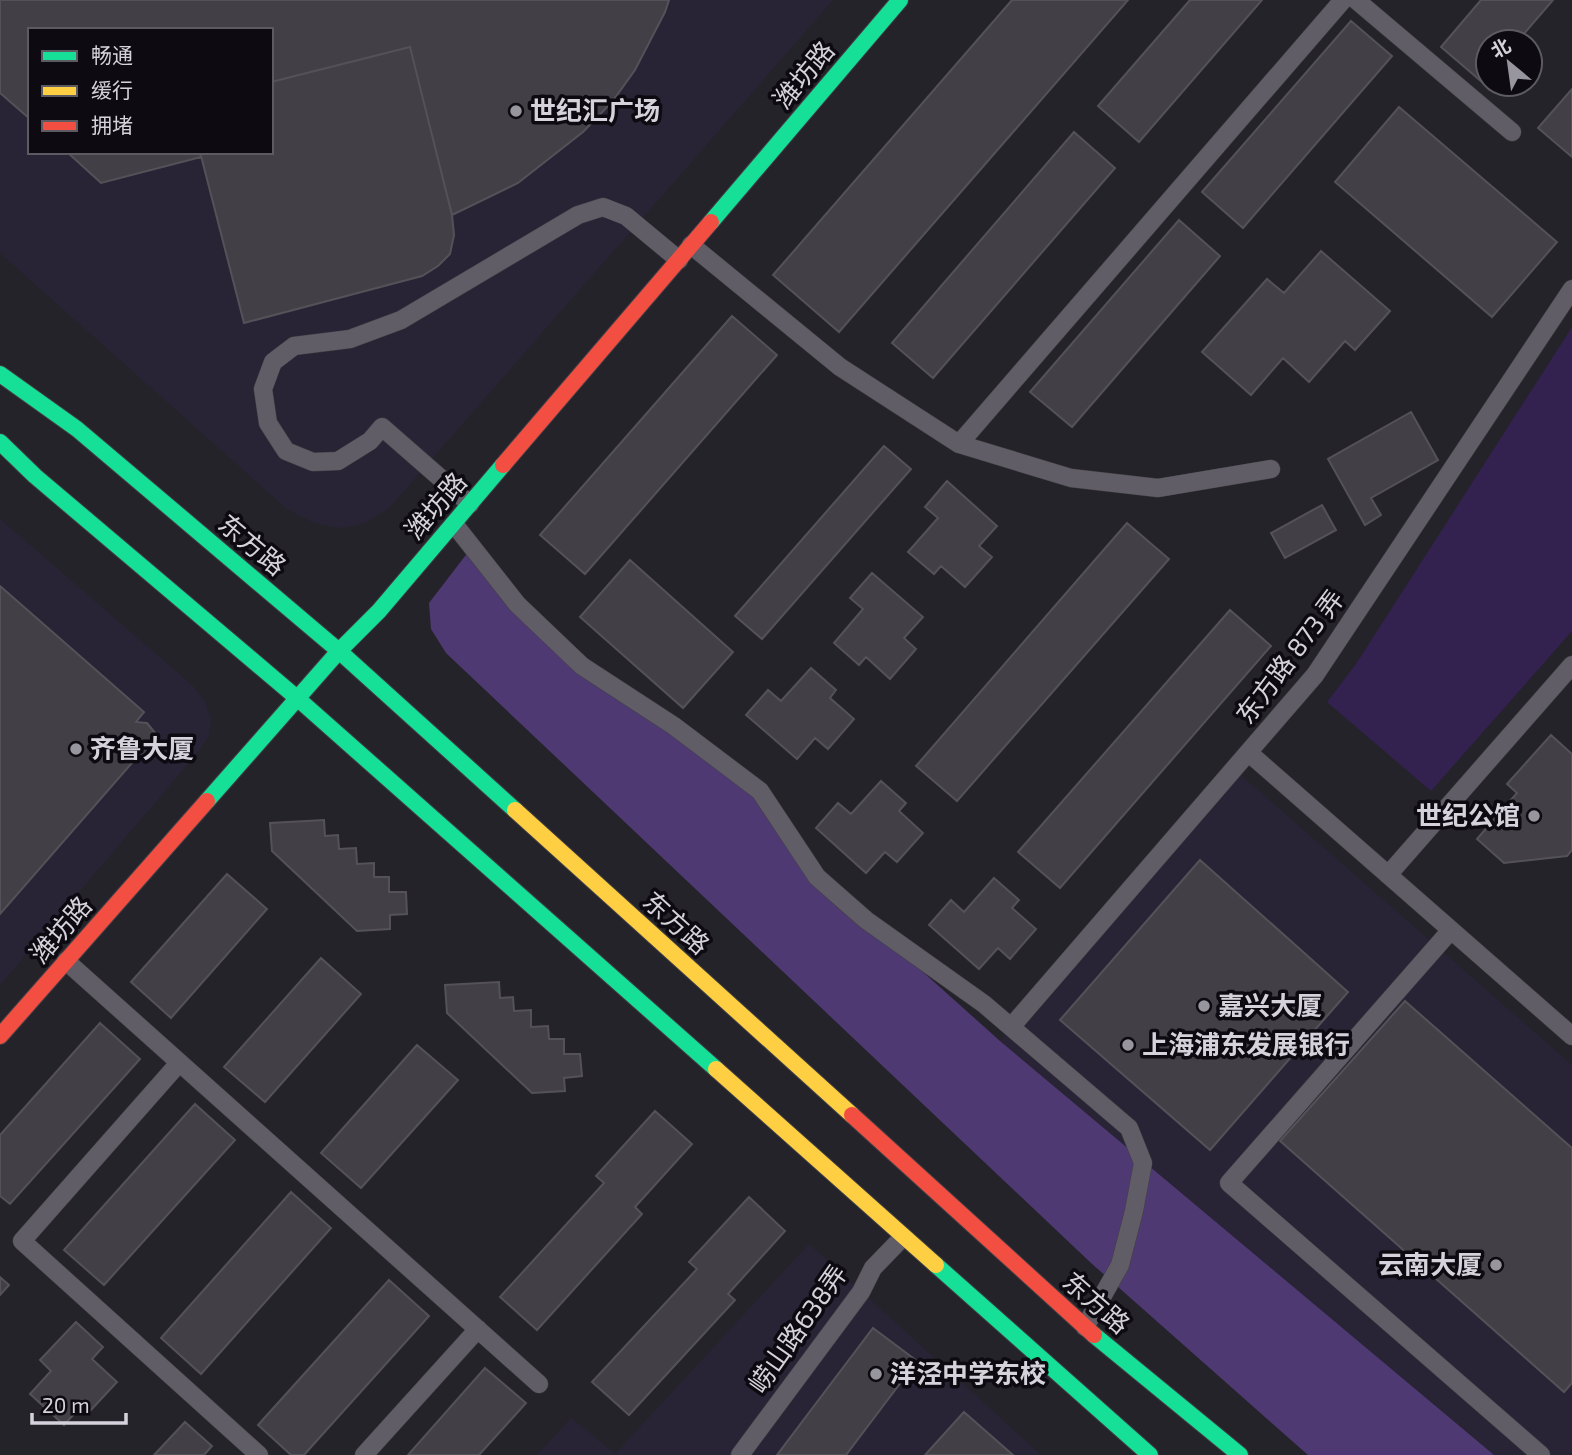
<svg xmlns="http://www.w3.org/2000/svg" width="1572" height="1455" font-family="'Exo 2','Noto Sans SC',sans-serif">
<rect width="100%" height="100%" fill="#25232a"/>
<!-- built -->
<path fill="#292435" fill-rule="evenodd" d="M 0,0 L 833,0 L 389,508 L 366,523 L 341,528 L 314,523 L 287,509 L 0,253 ZM 30,30 L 271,30 L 271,152 L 30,152 Z
M 0,519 L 193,686 L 205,702 L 211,719 L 208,737 L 198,752 L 0,985 Z
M 1235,770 L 1572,1065 L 1572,1451 L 1569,1455 L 1494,1455 L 1000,1041 Z
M 809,1244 L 1041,1455 L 537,1455 L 571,1418 L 615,1454 Z"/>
<!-- green -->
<path fill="#33214f" d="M 1572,327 L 1572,631 L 1431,791 L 1327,702 L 1356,664 Z"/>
<!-- forest -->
<path fill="#4e3973" d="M 472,547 L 582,666 L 760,791 L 817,877 L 1000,1041 L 1494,1455 L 1308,1455 L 1091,1263 L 446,653 L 431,629 L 429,603 Z"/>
<!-- building -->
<path fill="#424046" stroke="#545258" stroke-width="2" d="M 0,0 L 669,0 L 665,12 L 635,70 L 612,102 L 583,132 L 518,183 L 452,215 L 410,47 L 271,82 L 271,30 L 30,30 L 30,119 L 0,93 Z
M 1012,0 L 1128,0 L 839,332 L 773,275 Z
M 1190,0 L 1262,0 L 1139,142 L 1098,106 Z
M 1481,0 L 1553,0 L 1517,42 L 1488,42 L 1488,75 L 1482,82 L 1441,47 Z
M 1351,21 L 1392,56 L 1243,228 L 1202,192 Z
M 410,47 L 452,215 L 454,235 L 450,254 L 438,266 L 422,276 L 244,323 L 200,152 L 271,152 L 271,82 Z
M 1572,89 L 1572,157 L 1538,128 Z
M 1399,107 L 1557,242 L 1492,317 L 1335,182 Z
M 1074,132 L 1115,168 L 933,378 L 892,343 Z
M 67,152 L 200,152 L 201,157 L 101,183 Z
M 1179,220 L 1220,256 L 1072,427 L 1030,392 Z
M 1321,251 L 1390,311 L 1355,350 L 1345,341 L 1309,382 L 1283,358 L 1251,395 L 1202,352 L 1267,279 L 1284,293 Z
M 732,316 L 777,355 L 585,574 L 540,535 Z
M 1411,412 L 1438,460 L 1371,498 L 1381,515 L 1365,525 L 1328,459 Z
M 884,446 L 911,469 L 762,639 L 735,616 Z
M 947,481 L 997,526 L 979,546 L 992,557 L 965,587 L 941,566 L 934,574 L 908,552 L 938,518 L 925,507 Z
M 1322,505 L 1336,530 L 1285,558 L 1271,533 Z
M 1127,523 L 1169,559 L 957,801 L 916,766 Z
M 630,560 L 733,652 L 683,708 L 580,617 Z
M 872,573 L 923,617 L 904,638 L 916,649 L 890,679 L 866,657 L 859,665 L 834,643 L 863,609 L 850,598 Z
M 0,586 L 144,712 L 136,722 L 147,723 L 156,734 L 154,747 L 149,752 L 138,756 L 0,914 Z
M 1230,610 L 1271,646 L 1060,888 L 1018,852 Z
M 811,668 L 836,690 L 830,698 L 854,719 L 828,749 L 815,738 L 797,759 L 746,715 L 768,690 L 781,701 Z
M 1551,735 L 1572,754 L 1572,850 L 1567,856 L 1504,863 L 1477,839 L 1517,793 L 1507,784 Z
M 881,781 L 906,803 L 899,811 L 923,833 L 897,862 L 885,852 L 866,873 L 816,828 L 838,803 L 851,814 Z
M 324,820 L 325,836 L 338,835 L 339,849 L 356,848 L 357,864 L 374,863 L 374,877 L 389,877 L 389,892 L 406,892 L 407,914 L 390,915 L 390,929 L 357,931 L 272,851 L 270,823 Z
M 1200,860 L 1348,992 L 1210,1150 L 1060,1020 Z
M 227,874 L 267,909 L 171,1018 L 131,982 Z
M 994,878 L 1019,900 L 1012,908 L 1036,929 L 1010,959 L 998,948 L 979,969 L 929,925 L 951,900 L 964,912 Z
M 321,958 L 361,994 L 265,1102 L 224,1067 Z
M 499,982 L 500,998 L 513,997 L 514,1011 L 531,1010 L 531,1027 L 548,1026 L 549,1039 L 564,1039 L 564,1054 L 580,1054 L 582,1076 L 564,1078 L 565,1091 L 532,1093 L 447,1013 L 445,985 Z
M 1405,1001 L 1572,1148 L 1572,1383 L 1564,1392 L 1280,1141 Z
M 100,1023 L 140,1059 L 10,1204 L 0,1196 L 0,1135 Z
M 417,1045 L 458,1080 L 361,1188 L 321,1153 Z
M 195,1104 L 235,1140 L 104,1285 L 64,1250 Z
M 655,1111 L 692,1144 L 635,1207 L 642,1214 L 537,1330 L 500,1297 L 604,1183 L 596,1176 Z
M 291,1192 L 331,1228 L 201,1374 L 161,1338 Z
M 749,1197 L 785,1231 L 728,1294 L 735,1300 L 629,1415 L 592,1382 L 697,1269 L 689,1262 Z
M 0,1277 L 9,1285 L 0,1295 Z
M 389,1280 L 429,1316 L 304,1455 L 291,1455 L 258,1425 Z
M 76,1322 L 103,1347 L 92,1359 L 117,1382 L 90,1411 L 83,1404 L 64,1425 L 30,1394 L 51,1371 L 40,1360 Z
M 873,1328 L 917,1361 L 846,1455 L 777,1455 Z
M 485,1368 L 526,1403 L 479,1455 L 408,1455 Z
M 964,1412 L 1013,1455 L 925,1455 Z
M 185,1422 L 212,1446 L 204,1455 L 154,1455 Z"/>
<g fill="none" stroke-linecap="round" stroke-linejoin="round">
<defs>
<path id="lane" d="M 1356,0 L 1512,132
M 691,245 L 840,367 L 959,444 L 1071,478 L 1158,488 L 1271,469
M 959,444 L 1343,0
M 470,504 L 382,427 L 370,441 L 338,461 L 313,462 L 286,451 L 268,423 L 263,389 L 273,362 L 294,346 L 350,339 L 401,320 L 578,215 L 603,207 L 626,216 L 679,260
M 454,524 L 517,604 L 582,666 L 674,726 L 760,791 L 817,877 L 866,920 L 984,1004 L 1129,1128 L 1143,1163 L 1134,1211 L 1120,1265 L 1085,1327
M 1249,753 L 1572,1036
M 1388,875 L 1572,665
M 1451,930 L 1229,1183 L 1541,1455
M 66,961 L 539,1384
M 1011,1027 L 1315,675 L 1572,289
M 179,1063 L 22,1241 L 259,1455
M 364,1455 L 478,1329
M 740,1455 L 861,1292 L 873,1268 L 903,1237"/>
<path id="fast" d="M 711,222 L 900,0
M 0,374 L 77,429 L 339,651 L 515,810
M 0,442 L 35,476 L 297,698 L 716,1069
M 207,801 L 339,651 L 379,611 L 503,465
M 936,1265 L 1150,1455
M 1094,1335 L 1240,1455"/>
<path id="slow" d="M 515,810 L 852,1115
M 716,1069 L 936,1265"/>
<path id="jam" d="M 503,465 L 711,222
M 0,1036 L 207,801
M 852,1115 L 1094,1335"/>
</defs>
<!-- lane casing -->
<use href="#lane" stroke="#424045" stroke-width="19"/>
<!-- fast casing -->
<use href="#fast" stroke="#424045" stroke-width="18"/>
<!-- slow casing -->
<use href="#slow" stroke="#424045" stroke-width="18"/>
<!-- jam casing -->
<use href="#jam" stroke="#424045" stroke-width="18"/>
<!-- lane -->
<use href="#lane" stroke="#605d66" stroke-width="18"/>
<!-- fast -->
<use href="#fast" stroke="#16e098" stroke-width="16"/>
<!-- slow -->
<use href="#slow" stroke="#ffcf43" stroke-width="16"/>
<!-- jam -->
<use href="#jam" stroke="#f24e42" stroke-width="16"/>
</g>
<!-- markers -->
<g fill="#97959d" stroke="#0d0b11" stroke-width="2.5">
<circle cx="516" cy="111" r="7"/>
<circle cx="76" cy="749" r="7"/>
<circle cx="1534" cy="816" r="7"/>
<circle cx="1204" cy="1006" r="7"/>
<circle cx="1128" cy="1045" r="7"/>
<circle cx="1496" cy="1265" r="7"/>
<circle cx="876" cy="1374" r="7"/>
</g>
<g text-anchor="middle" stroke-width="7" stroke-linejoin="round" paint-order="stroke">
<!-- street labels -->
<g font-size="26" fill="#d5d2db" stroke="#0d0b11">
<text transform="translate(804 75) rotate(-50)" y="9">潍坊路</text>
<text transform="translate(436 506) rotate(-49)" y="9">潍坊路</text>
<text transform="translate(252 545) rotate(40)" y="9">东方路</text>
<text transform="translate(1290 657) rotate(-53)" y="9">东方路 873 弄</text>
<text transform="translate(676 923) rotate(42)" y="9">东方路</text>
<text transform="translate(61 930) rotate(-49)" y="9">潍坊路</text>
<text transform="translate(1096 1303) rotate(41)" y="9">东方路</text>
<text transform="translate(798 1329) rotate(-55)" y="9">崂山路638弄</text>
</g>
<!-- poi labels -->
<g font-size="26" font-weight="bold" fill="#d5d2db" stroke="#0d0b11" text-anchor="start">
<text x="530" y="120">世纪汇广场</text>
<text x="90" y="758">齐鲁大厦</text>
<text x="1520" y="825" text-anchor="end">世纪公馆</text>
<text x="1218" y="1015">嘉兴大厦</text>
<text x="1142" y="1054">上海浦东发展银行</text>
<text x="1482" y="1274" text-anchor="end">云南大厦</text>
<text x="890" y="1383">洋泾中学东校</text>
</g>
</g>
<!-- legend -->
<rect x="28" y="28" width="245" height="126" fill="#0d0b11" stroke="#5d5b62" stroke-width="2"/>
<rect x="42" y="51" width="35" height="10" fill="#16e098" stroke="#5d5b62" stroke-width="2"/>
<text x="91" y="63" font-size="21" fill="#d5d2db">畅通</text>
<rect x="42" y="86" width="35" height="10" fill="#ffcf43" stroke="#5d5b62" stroke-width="2"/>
<text x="91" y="98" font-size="21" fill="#d5d2db">缓行</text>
<rect x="42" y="121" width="35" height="10" fill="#f24e42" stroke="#5d5b62" stroke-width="2"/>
<text x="91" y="133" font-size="21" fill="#d5d2db">拥堵</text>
<!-- north arrow -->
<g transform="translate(1509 63) rotate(331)"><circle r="33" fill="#0d0b11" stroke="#5d5b62" stroke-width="2"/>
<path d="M0-5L12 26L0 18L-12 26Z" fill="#97959d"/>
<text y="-10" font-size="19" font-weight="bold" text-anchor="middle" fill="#d5d2db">北</text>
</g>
<!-- scale -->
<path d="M32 1413v10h94v-10" fill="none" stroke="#d5d2db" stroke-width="3.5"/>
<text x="42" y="1413" font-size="21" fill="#d5d2db" stroke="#0d0b11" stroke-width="5" paint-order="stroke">20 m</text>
</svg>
